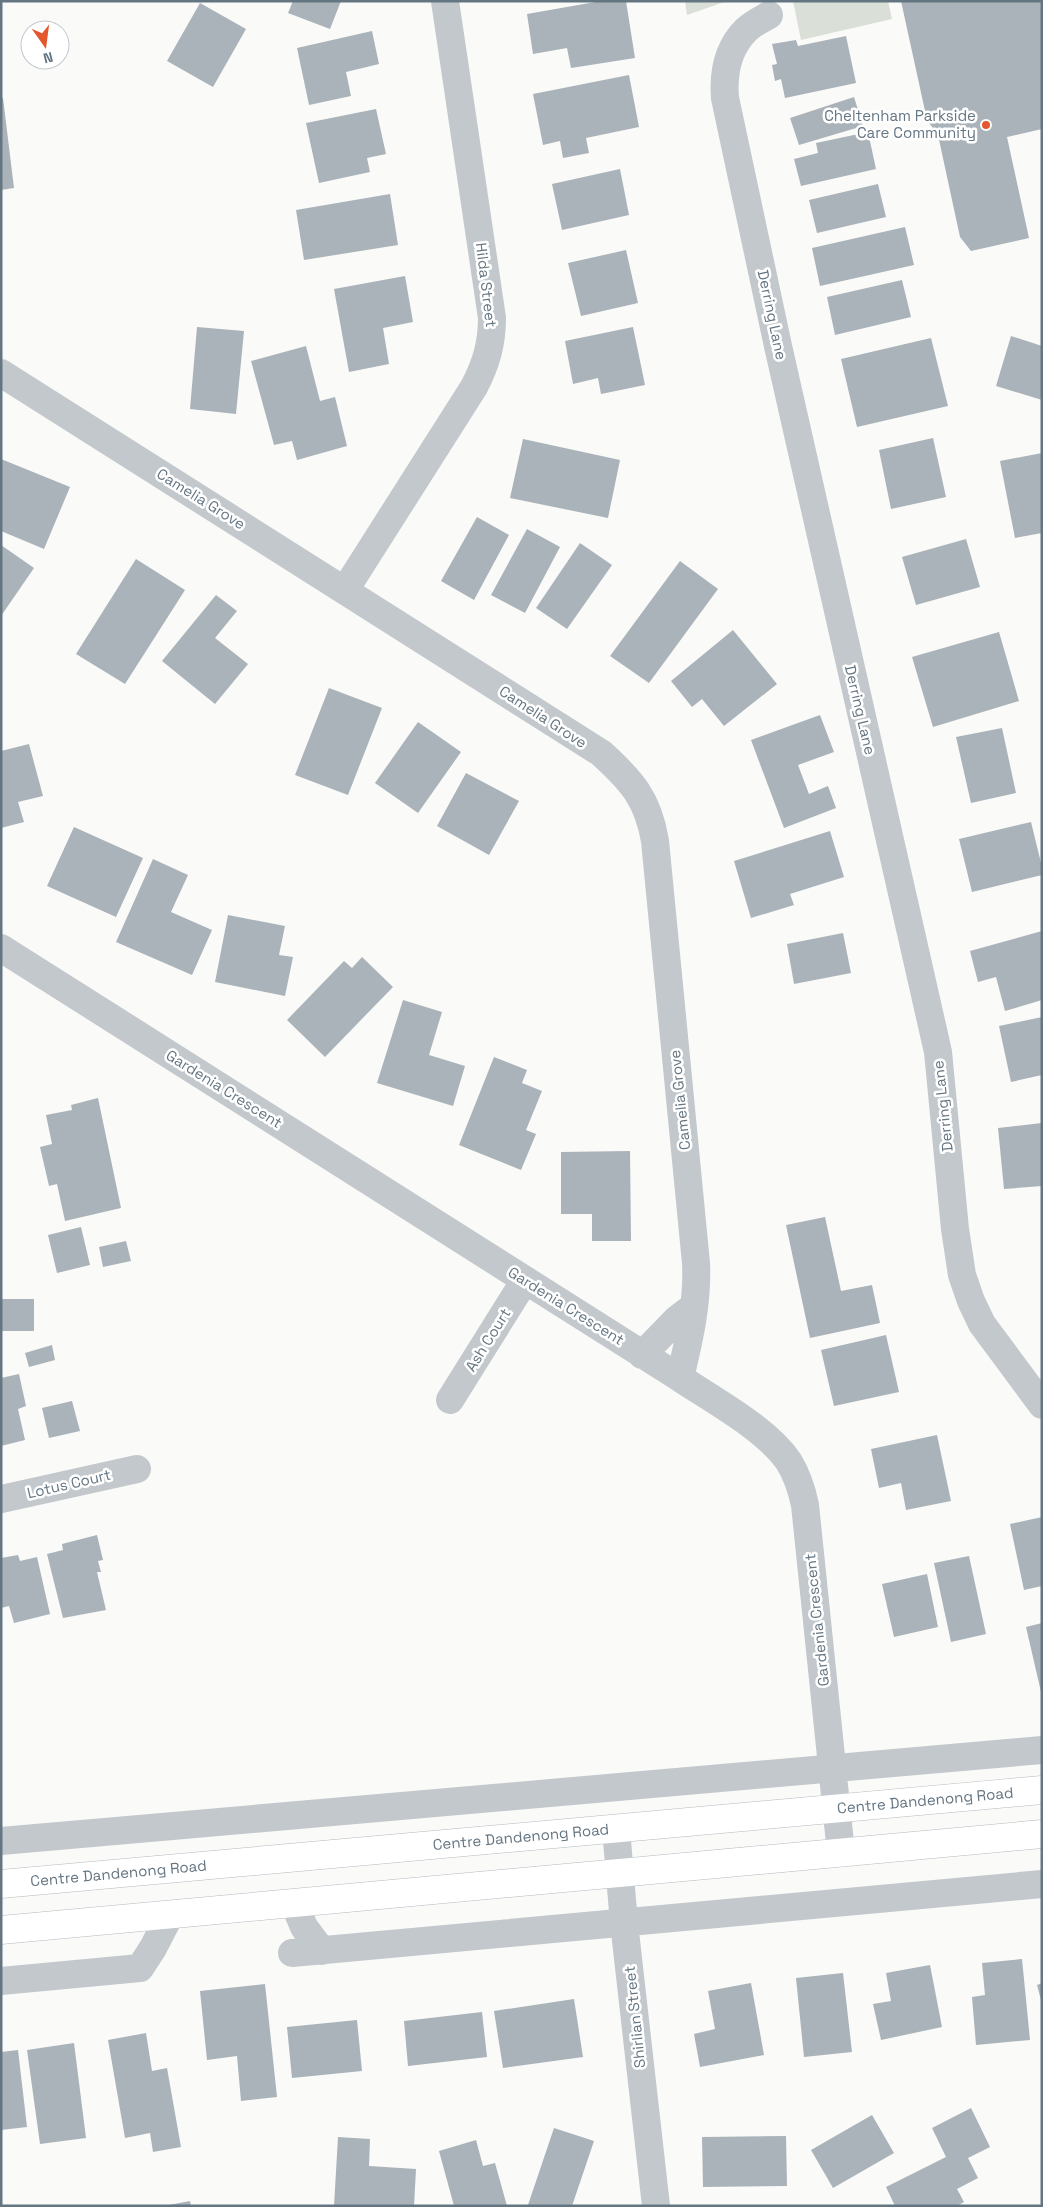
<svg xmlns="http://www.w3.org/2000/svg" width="1043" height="2207" font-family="'Space Grotesk',sans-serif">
<rect width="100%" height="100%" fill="#fafaf8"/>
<!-- green -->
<path fill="#dadfd7" d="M 685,1 L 727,1 L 687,15 Z
M 793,1 L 888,1 L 892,19 L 801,40 Z"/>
<!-- building -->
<path fill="#aab3b9" d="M 293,1 L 341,1 L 330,29 L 288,13 Z
M 601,1 L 626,1 L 635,58 L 571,68 L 567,48 L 533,54 L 527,14 Z
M 901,1 L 1042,1 L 1042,129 L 1007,137 L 1029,238 L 971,251 L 960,237 L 938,135 L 927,120 Z
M 200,3 L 246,29 L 213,87 L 167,61 Z
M 372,31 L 379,64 L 346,72 L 351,96 L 309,105 L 297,48 Z
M 846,36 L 856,83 L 785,98 L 781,79 L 775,81 L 772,65 L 777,64 L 772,44 L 796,40 L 798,46 Z
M 629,75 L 639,127 L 586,138 L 589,153 L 563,158 L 560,141 L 543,145 L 533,94 Z
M 854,97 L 863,126 L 799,145 L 790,118 Z
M 1,98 L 3,98 L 14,188 L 1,190 Z
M 376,109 L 386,154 L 367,158 L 370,172 L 319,183 L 306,123 Z
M 868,132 L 876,169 L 801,186 L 794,159 L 818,153 L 816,143 Z
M 620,169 L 629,215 L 562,230 L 552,184 Z
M 878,184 L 886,217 L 817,233 L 809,200 Z
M 390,194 L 398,245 L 304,260 L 296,210 Z
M 905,227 L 914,265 L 820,286 L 812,248 Z
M 626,250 L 638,303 L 581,316 L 568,263 Z
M 405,276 L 413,322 L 383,328 L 389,364 L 349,372 L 334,289 Z
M 902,280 L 911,317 L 835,335 L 827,297 Z
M 197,327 L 244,331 L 236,414 L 190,409 Z
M 633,327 L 645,385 L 601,394 L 598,378 L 573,384 L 565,341 Z
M 1011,336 L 1042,346 L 1042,400 L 996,386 Z
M 931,338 L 948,406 L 857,427 L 841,359 Z
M 306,346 L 320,401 L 335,397 L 347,446 L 297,460 L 292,441 L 274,445 L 251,361 Z
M 933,438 L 946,497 L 891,509 L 879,450 Z
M 523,439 L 620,460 L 608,518 L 510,498 Z
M 1042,453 L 1042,533 L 1015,538 L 1000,461 Z
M 1,459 L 70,487 L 44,549 L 1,531 Z
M 477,517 L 509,535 L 474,600 L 441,581 Z
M 527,529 L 560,547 L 525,613 L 491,595 Z
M 966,539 L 980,587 L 916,605 L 902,557 Z
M 580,543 L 612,565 L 567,629 L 536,608 Z
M 1,545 L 34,568 L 1,616 Z
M 136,559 L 185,590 L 125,684 L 76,654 Z
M 680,561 L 718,589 L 649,683 L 610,656 Z
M 216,595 L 237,611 L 215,638 L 248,664 L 215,704 L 162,661 Z
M 733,630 L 777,684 L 724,726 L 702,699 L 692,707 L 671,681 Z
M 999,632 L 1019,701 L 933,727 L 912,657 Z
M 329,688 L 382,708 L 348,795 L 295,775 Z
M 820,715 L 834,752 L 798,765 L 809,794 L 828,786 L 836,808 L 784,828 L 751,740 Z
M 418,722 L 461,752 L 418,813 L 375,783 Z
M 1002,728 L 1016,793 L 971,803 L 956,737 Z
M 29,744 L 43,796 L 18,802 L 24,822 L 1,828 L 1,751 Z
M 466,773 L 519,801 L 489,855 L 437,826 Z
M 1031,822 L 1042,867 L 1042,875 L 972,892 L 959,839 Z
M 74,827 L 143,858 L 116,917 L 47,886 Z
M 830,831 L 844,877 L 790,894 L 794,905 L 751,918 L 734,861 Z
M 153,859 L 188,875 L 171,912 L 212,930 L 192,975 L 116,942 Z
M 228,915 L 285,926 L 279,955 L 293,957 L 285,996 L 215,982 Z
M 1042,931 L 1042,1000 L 1005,1011 L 996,977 L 978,982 L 970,951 Z
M 843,933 L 851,973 L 794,984 L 787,944 Z
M 362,957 L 393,987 L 325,1057 L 287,1020 L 344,961 L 352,968 Z
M 403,1000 L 442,1012 L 429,1055 L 465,1066 L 453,1106 L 377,1083 Z
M 1042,1017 L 1042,1075 L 1011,1082 L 999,1026 Z
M 494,1057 L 527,1070 L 522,1083 L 542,1091 L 526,1130 L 536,1134 L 521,1170 L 459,1145 Z
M 98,1098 L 121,1208 L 65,1221 L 57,1184 L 49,1186 L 40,1147 L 52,1144 L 46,1115 L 72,1110 L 71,1105 Z
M 1042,1123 L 1042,1186 L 1004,1189 L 998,1128 Z
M 630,1151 L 631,1241 L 592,1241 L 592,1214 L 561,1214 L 561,1152 Z
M 825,1217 L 841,1291 L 872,1285 L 880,1323 L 810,1338 L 786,1225 Z
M 81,1227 L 90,1265 L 57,1273 L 48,1235 Z
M 126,1241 L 131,1261 L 103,1267 L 99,1247 Z
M 2,1299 L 34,1299 L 34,1331 L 1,1331 Z
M 886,1335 L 899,1392 L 834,1406 L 821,1350 Z
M 52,1345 L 55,1360 L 29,1367 L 25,1353 Z
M 19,1374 L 26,1406 L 18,1409 L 25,1440 L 1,1446 L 1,1378 Z
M 72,1401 L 80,1431 L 49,1438 L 42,1408 Z
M 937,1435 L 951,1501 L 906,1510 L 901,1483 L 879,1488 L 871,1449 Z
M 1042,1517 L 1042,1586 L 1024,1590 L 1010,1524 Z
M 97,1535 L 103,1560 L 98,1561 L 101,1572 L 97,1572 L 106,1610 L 63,1618 L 47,1554 L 63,1550 L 62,1544 Z
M 18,1555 L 20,1561 L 37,1557 L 50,1614 L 14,1623 L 9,1606 L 1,1608 L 1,1558 Z
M 969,1556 L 986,1634 L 951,1642 L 934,1563 Z
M 927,1574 L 938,1627 L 894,1637 L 882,1584 Z
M 1042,1623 L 1042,1692 L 1041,1692 L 1026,1627 Z
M 1022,1959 L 1030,2040 L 976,2045 L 972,1997 L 985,1995 L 982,1963 Z
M 930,1965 L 942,2027 L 881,2040 L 873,2004 L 891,2001 L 886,1973 Z
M 843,1973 L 852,2052 L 804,2057 L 796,1978 Z
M 751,1983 L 764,2055 L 700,2067 L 694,2034 L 715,2029 L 708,1991 Z
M 1042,1983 L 1042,2000 L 1041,2000 L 1037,1985 Z
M 265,1984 L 277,2097 L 241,2101 L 237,2056 L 207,2060 L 200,1991 Z
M 574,1999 L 583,2057 L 503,2068 L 494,2011 Z
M 482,2012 L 487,2057 L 408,2066 L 404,2021 Z
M 357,2020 L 362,2071 L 292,2078 L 287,2027 Z
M 146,2033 L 152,2071 L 167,2068 L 181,2147 L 153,2152 L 150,2133 L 125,2138 L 108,2040 Z
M 74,2043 L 86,2138 L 40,2144 L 27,2050 Z
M 18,2050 L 27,2127 L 1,2130 L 1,2052 Z
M 971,2108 L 990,2147 L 968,2158 L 978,2178 L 957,2189 L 964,2202 L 957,2206 L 895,2206 L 886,2187 L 946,2157 L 932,2128 Z
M 872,2115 L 894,2153 L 833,2188 L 811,2150 Z
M 554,2128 L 594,2141 L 572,2206 L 532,2206 L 528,2205 Z
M 786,2136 L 787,2186 L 703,2187 L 702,2137 Z
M 338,2137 L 370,2139 L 369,2166 L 416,2169 L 414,2206 L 334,2206 Z
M 476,2140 L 483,2166 L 495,2163 L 507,2206 L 454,2206 L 439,2151 Z
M 190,2201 L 191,2206 L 169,2206 L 169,2205 Z"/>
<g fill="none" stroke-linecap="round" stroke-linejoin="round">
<defs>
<g id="primary">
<path id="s1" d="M 1,1884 L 1042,1790"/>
<path d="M 1,1930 L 1042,1834"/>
</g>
</defs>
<!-- primary casing -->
<use href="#primary" stroke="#b5babe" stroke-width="29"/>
<!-- street -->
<path stroke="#c3c8cc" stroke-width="28" d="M 769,15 C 762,19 752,24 746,30 C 728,48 723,73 725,98 L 778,346 L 938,1052 L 955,1229 L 962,1275 L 971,1301 L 982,1324 L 1042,1405
M 1,373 L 601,753 C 632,781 648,799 655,841 L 696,1263 C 698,1302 689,1340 680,1378
M 345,590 L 474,387 C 486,364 492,344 492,318 L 445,1
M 1,948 L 680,1378 C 713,1400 767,1429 789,1462 C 797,1475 802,1491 805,1505 L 841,1853
M 642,1355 L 677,1319 L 694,1306
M 450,1400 L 525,1280
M 1,1499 L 137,1469
M 616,1829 L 624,1923 L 656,2206
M 1,1841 L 1042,1750
M 294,1903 L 304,1927 L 322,1951
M 292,1953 L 1042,1884
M 1,1981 L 140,1968 L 153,1948 L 170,1915"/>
<!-- primary -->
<use href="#primary" stroke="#fff" stroke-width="28"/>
</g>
<!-- markers -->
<circle fill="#e4572e" stroke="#fff" stroke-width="2" cx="986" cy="125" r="5"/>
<g text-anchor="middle" stroke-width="5" stroke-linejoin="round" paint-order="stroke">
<!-- poi labels -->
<g font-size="15" fill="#657683" stroke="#fff" text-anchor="end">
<text x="976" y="121">Cheltenham Parkside<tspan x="976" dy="17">Care Community</tspan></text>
</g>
<!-- street labels -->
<g font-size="15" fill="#657683" stroke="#fff">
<text transform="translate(486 285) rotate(83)" y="5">Hilda Street</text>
<text transform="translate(772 315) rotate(78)" y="5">Derring Lane</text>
<text transform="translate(201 499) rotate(32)" y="5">Camelia Grove</text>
<text transform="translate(860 710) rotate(77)" y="5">Derring Lane</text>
<text transform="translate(543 717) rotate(33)" y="5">Camelia Grove</text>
<text transform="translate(224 1089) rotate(32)" y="5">Gardenia Crescent</text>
<text transform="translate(680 1100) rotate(-96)" y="5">Camelia Grove</text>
<text transform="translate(943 1106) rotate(-96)" y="5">Derring Lane</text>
<text transform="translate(566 1306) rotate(32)" y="5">Gardenia Crescent</text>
<text transform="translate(488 1340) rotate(-58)" y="5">Ash Court</text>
<text transform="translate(69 1484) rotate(-13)" y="5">Lotus Court</text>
<text transform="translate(817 1620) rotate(-96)" y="5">Gardenia Crescent</text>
<text dy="5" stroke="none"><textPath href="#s1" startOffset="928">Centre Dandenong Road</textPath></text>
<text dy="5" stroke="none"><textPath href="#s1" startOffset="522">Centre Dandenong Road</textPath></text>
<text dy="5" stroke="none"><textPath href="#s1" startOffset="118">Centre Dandenong Road</textPath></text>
<text transform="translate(635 2017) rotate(-96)" y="5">Shirlian Street</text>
</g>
</g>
<!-- border -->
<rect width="1043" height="2207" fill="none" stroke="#657683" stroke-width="5"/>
<!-- north arrow -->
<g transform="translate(45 45) rotate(166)"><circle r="24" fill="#ffffff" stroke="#c1c8cd"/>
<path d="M0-4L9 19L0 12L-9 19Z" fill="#e4572e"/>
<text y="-8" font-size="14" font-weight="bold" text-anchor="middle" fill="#657683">N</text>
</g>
</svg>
